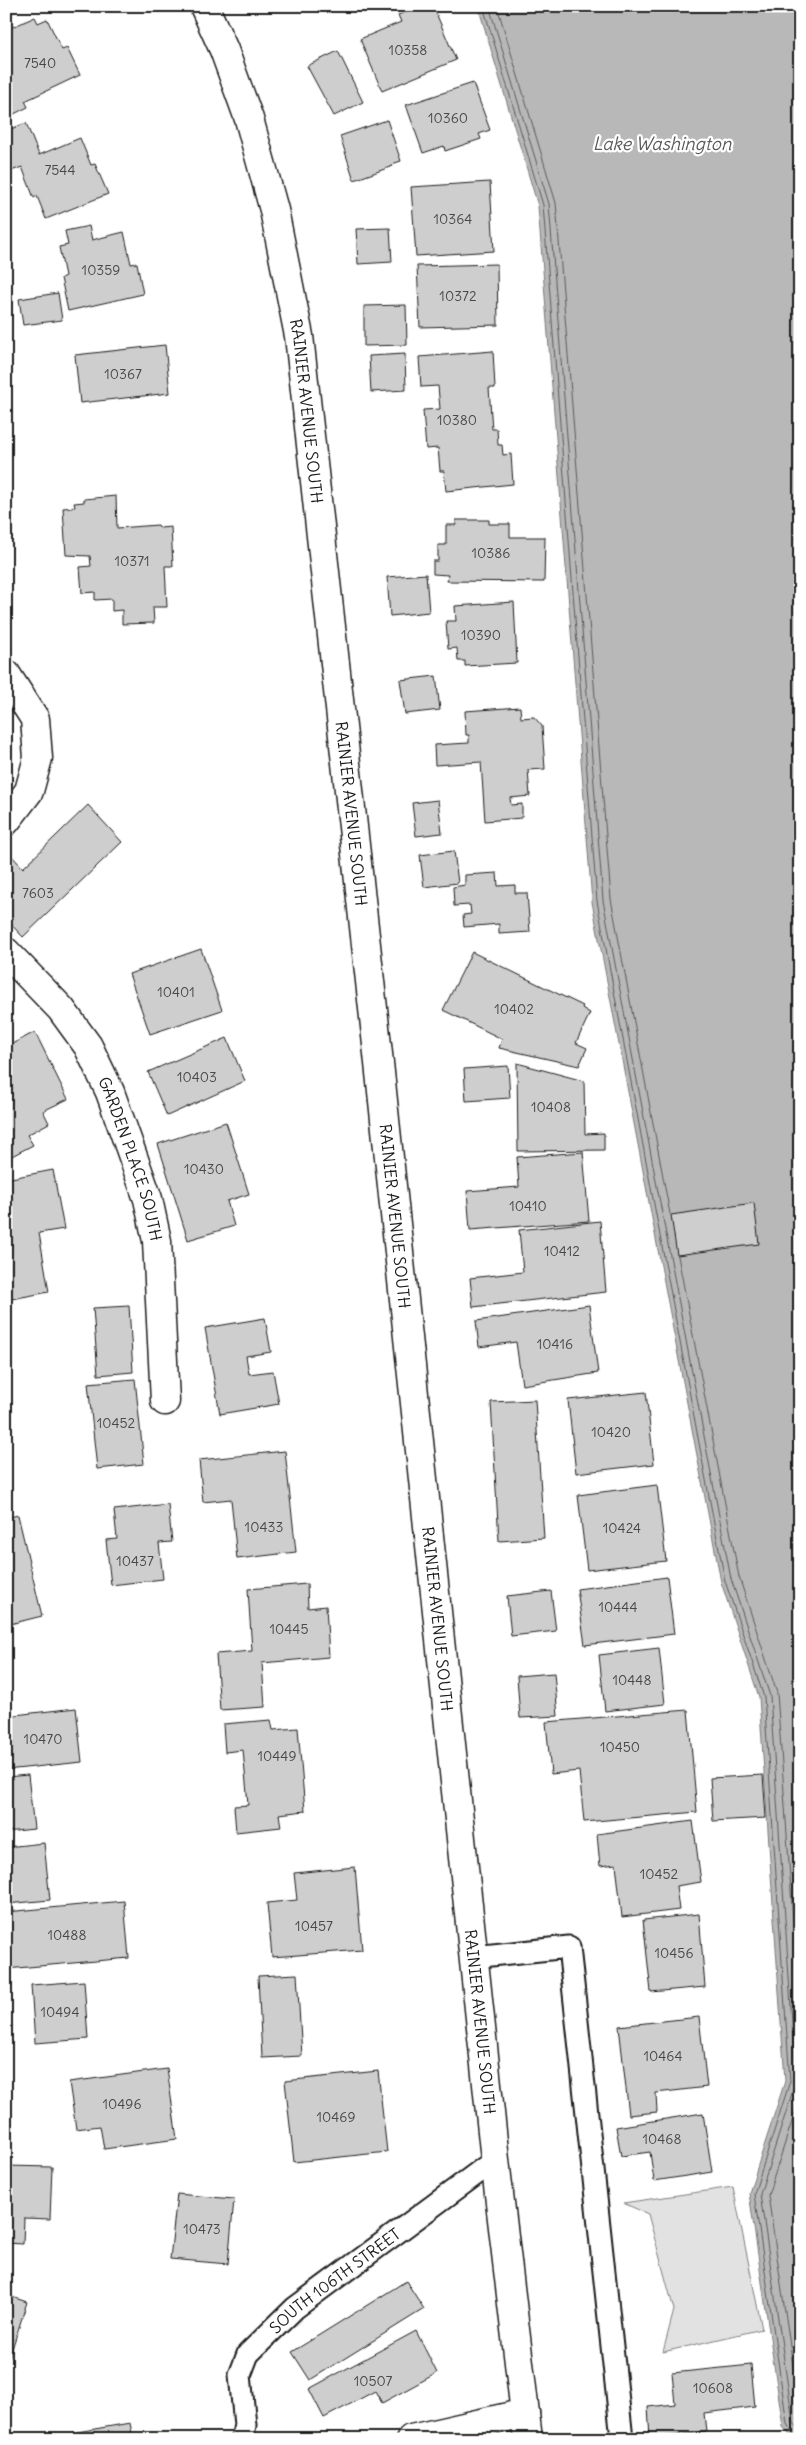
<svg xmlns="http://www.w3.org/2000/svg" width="806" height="2445" font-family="Delius,sans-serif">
<rect width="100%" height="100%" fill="#fff"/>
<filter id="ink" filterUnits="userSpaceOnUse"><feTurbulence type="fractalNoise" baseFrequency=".02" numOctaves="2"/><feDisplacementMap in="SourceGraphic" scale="10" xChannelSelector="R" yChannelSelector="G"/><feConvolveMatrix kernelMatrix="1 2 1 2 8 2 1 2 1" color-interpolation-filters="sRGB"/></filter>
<g filter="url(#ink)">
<!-- green -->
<path fill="#e2e2e2" stroke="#7f7f7f" d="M 733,2187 L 762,2329 L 663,2352 L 674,2310 L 648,2214 L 623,2203 Z"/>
<!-- water -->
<path fill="#b8b8b8" stroke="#7a7a7a" d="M 478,6 L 800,6 L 800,2439 L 793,2439 L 783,2427 L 749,2193 L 785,2081 L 759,1697 L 721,1582 L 592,902 L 538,206 Z"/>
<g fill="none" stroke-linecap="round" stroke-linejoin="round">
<!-- shore -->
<path stroke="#5a5a5a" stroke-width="1" d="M 483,6 L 543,205 L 597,901 L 725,1581 L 764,1697 L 790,2081 L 754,2194 L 787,2424 L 796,2439
M 489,6 L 549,204 L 603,900 L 731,1579 L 770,1696 L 796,2081 L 760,2194 L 793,2422 L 800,2430
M 497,6 L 556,203 L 611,899 L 670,1214
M 678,1256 L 739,1577 L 777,1693 L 800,2019
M 800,2097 L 768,2195 L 800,2414"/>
</g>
<!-- building -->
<path fill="#cecece" stroke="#1c1c1c" d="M 274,6 L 287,6 L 277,11 Z
M 420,6 L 433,6 L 456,60 L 382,91 L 360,39 L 401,22 L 398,15 Z
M 35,17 L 38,23 L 47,19 L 62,50 L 67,48 L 80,75 L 25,101 L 28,107 L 6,118 L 6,30 Z
M 338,51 L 363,102 L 334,116 L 307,66 Z
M 473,83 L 490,130 L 479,134 L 481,139 L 445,151 L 444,146 L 423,153 L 406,105 Z
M 387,120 L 401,161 L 392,164 L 393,166 L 354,180 L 340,136 Z
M 26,123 L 39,155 L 80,138 L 91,165 L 95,164 L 108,194 L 46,219 L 37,196 L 34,198 L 22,167 L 6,173 L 6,131 Z
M 490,182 L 494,251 L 416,256 L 411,187 Z
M 89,226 L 92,240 L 124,232 L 131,264 L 137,263 L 143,294 L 68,311 L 61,278 L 65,276 L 59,247 L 68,245 L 65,231 Z
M 390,228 L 392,262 L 358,264 L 356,229 Z
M 497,264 L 498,325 L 420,327 L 417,266 Z
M 58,293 L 62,320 L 23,325 L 19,299 Z
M 406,305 L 407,345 L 364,346 L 364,306 Z
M 165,345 L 170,393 L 80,403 L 75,355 Z
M 493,351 L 495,388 L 489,388 L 492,429 L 497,429 L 498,445 L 502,445 L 503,455 L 511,454 L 513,484 L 446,491 L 444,471 L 440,471 L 438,448 L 426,449 L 423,410 L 440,409 L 438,386 L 421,387 L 419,357 Z
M 405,354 L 406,390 L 371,392 L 369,356 Z
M 116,496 L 117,528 L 158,525 L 160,528 L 171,527 L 173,566 L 165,566 L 167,607 L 153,607 L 154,623 L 122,624 L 122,610 L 112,611 L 112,599 L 95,600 L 95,592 L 82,593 L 80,567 L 91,566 L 90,556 L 66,555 L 63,508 L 75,507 L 74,503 L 84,502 L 84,499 Z
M 456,520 L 489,520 L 489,524 L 510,524 L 510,537 L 545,537 L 544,582 L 447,581 L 448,575 L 433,574 L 433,561 L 438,561 L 438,545 L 446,545 L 446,525 L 456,525 Z
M 426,574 L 429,612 L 390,616 L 387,577 Z
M 514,602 L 517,663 L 465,666 L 465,661 L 458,661 L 457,648 L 448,649 L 446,621 L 456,621 L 455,606 Z
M 436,676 L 440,710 L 405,714 L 400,680 Z
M 520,707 L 521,718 L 534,717 L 542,726 L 545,769 L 528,770 L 530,796 L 510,798 L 511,805 L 522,804 L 522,818 L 485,821 L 481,762 L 435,765 L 434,745 L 469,743 L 469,735 L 466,735 L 465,711 Z
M 438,800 L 442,833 L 416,836 L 412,803 Z
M 88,805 L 122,842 L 23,937 L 6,919 L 6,857 L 10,854 L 23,868 Z
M 454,851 L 458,883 L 424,887 L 420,855 Z
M 497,873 L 498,886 L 515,885 L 515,893 L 527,893 L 530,932 L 499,934 L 499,924 L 464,927 L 463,915 L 471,914 L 470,905 L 454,906 L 453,887 L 465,885 L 465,875 Z
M 201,949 L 222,1010 L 150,1034 L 129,974 Z
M 472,952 L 583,1006 L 582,1008 L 590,1013 L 576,1043 L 587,1048 L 579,1066 L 499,1048 L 502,1039 L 443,1010 Z
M 35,1032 L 68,1099 L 43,1111 L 49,1123 L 27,1135 L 33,1145 L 6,1159 L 6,1047 Z
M 227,1038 L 245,1081 L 167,1116 L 148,1072 Z
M 517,1063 L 584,1081 L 585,1134 L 604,1133 L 604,1150 L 518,1151 Z
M 508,1066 L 510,1098 L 466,1101 L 464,1069 Z
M 226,1122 L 249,1194 L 227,1201 L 234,1226 L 188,1240 L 158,1144 Z
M 583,1152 L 589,1221 L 470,1230 L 467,1191 L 519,1187 L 517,1157 Z
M 53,1170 L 64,1229 L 39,1233 L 49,1292 L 6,1300 L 6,1179 Z
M 754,1203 L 759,1244 L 677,1255 L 671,1215 Z
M 600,1221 L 606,1292 L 473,1307 L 470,1278 L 523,1272 L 519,1230 Z
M 589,1305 L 598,1373 L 522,1385 L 516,1342 L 479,1347 L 476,1321 Z
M 129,1306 L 133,1372 L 98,1375 L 93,1308 Z
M 265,1318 L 271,1352 L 246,1356 L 249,1374 L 273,1371 L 279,1404 L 220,1414 L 205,1328 Z
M 135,1379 L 144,1464 L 97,1469 L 88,1383 Z
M 646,1392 L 654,1464 L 576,1473 L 568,1400 Z
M 535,1400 L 544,1538 L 499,1541 L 491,1402 Z
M 285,1451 L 296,1552 L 237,1559 L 231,1499 L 203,1502 L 199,1460 Z
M 657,1485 L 666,1561 L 587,1570 L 578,1495 Z
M 168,1504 L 172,1542 L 159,1543 L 163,1579 L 111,1585 L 106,1540 L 117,1539 L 114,1510 Z
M 18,1515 L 42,1616 L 6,1625 L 6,1518 Z
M 667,1577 L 674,1634 L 585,1645 L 577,1589 Z
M 307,1584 L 308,1608 L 326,1606 L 329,1657 L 262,1663 L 265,1707 L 220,1710 L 216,1654 L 252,1651 L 248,1589 Z
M 551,1591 L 556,1631 L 511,1636 L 507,1596 Z
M 659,1648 L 665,1704 L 605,1711 L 599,1655 Z
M 554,1673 L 558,1716 L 520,1718 L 517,1676 Z
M 76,1708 L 82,1762 L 6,1770 L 6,1716 Z
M 688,1710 L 697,1812 L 584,1822 L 579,1771 L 551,1774 L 546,1722 Z
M 271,1720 L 273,1730 L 298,1728 L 305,1811 L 279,1814 L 281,1827 L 236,1832 L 234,1806 L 248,1805 L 243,1750 L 225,1752 L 223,1724 Z
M 28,1775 L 34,1829 L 6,1832 L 6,1777 Z
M 763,1775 L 766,1818 L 713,1821 L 710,1778 Z
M 693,1821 L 701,1882 L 676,1886 L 679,1910 L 622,1917 L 616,1864 L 600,1866 L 597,1834 Z
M 44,1843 L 50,1900 L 6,1904 L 6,1847 Z
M 355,1867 L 362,1950 L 272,1957 L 267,1903 L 297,1900 L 294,1873 Z
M 124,1901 L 129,1958 L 6,1969 L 6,1912 Z
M 699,1914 L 705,1987 L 651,1992 L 643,1920 Z
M 297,1974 L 302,2056 L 262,2058 L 258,1976 Z
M 84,1981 L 88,2039 L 35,2043 L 31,1985 Z
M 699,2017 L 707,2087 L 656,2093 L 657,2112 L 629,2115 L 619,2026 Z
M 167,2069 L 177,2139 L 104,2149 L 100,2126 L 76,2129 L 69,2082 Z
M 378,2071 L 387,2152 L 294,2162 L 285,2081 Z
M 703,2113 L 712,2172 L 654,2181 L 650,2152 L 621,2156 L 616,2127 Z
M 6,2166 L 52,2167 L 50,2219 L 24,2218 L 23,2244 L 6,2243 Z
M 177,2194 L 234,2199 L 228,2264 L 170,2259 Z
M 406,2281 L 424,2309 L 310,2380 L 292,2352 Z
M 6,2295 L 27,2302 L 6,2368 Z
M 416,2331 L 437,2373 L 382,2403 L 375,2391 L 324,2418 L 309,2389 Z
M 751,2365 L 755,2407 L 704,2413 L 706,2432 L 650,2438 L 648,2407 L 675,2404 L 672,2373 Z
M 130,2423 L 133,2439 L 78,2439 L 77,2432 Z
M 6,2432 L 34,2439 L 6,2439 Z"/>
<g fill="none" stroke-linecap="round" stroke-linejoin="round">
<defs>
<g id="lane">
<path d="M 473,1957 L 569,1947 L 622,2439"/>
<path id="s1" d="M 242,2439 L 245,2425 L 240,2375 L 248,2354 L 295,2308 L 495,2160"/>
</g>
<g id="street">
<path d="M 6,674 L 35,719 L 38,758 L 29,791 L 6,821"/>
<path id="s2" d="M 6,952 L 61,1009 L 88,1046 L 110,1092 L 148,1199 L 157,1241 L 165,1401"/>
<path d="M 411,2439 L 525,2413"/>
</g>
<g id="primary">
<path id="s3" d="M 204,6 L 224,50 L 249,119 L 274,210 L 299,336 L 379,1063 L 495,2160 L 528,2439"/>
</g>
</defs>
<!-- lane casing -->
<use href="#lane" stroke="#1c1c1c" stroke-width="25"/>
<!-- street casing -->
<use href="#street" stroke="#1c1c1c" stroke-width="31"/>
<!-- primary casing -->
<use href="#primary" stroke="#1c1c1c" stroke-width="31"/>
<!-- lane -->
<use href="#lane" stroke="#fff" stroke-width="21"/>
<!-- street -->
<use href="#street" stroke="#fff" stroke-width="28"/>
<!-- primary -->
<use href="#primary" stroke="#fff" stroke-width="28"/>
</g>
</g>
<g text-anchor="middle" stroke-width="4.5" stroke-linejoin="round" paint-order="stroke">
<!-- number labels -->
<g font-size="14" fill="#484848">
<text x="408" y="55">10358</text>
<text x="40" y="68">7540</text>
<text x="448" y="123">10360</text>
<text x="60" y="175">7544</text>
<text x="453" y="224">10364</text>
<text x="101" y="275">10359</text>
<text x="458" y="301">10372</text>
<text x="123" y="379">10367</text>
<text x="457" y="425">10380</text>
<text x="491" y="558">10386</text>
<text x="132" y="566">10371</text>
<text x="481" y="640">10390</text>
<text x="38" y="898">7603</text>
<text x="176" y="997">10401</text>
<text x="514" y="1014">10402</text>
<text x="197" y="1082">10403</text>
<text x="551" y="1112">10408</text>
<text x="204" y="1174">10430</text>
<text x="528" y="1211">10410</text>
<text x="562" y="1256">10412</text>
<text x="555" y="1349">10416</text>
<text x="116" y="1428">10452</text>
<text x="611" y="1437">10420</text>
<text x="264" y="1532">10433</text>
<text x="622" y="1533">10424</text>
<text x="135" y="1566">10437</text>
<text x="618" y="1612">10444</text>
<text x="289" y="1634">10445</text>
<text x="632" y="1685">10448</text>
<text x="43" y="1744">10470</text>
<text x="620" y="1752">10450</text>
<text x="277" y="1761">10449</text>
<text x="659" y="1879">10452</text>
<text x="314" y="1931">10457</text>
<text x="67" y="1940">10488</text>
<text x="674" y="1958">10456</text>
<text x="60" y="2017">10494</text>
<text x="663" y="2061">10464</text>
<text x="122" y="2109">10496</text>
<text x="336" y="2122">10469</text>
<text x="662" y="2144">10468</text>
<text x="202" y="2234">10473</text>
<text x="373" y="2386">10507</text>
<text x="713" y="2393">10608</text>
</g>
<!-- street labels -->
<g font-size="16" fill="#1c1c1c" stroke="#fff">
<text dy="6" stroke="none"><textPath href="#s3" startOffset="420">RAINIER AVENUE SOUTH</textPath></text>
<text dy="6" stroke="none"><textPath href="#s3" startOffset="825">RAINIER AVENUE SOUTH</textPath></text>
<text dy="6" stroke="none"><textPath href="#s2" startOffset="246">GARDEN PLACE SOUTH</textPath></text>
<text dy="6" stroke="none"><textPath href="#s3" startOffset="1230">RAINIER AVENUE SOUTH</textPath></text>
<text dy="6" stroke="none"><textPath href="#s3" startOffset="1635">RAINIER AVENUE SOUTH</textPath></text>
<text dy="6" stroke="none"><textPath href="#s3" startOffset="2040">RAINIER AVENUE SOUTH</textPath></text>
<text dy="6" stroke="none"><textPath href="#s1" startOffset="201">SOUTH 106TH STREET</textPath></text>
</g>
<!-- water labels -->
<g font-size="18" font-style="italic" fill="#5a5a5a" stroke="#fff">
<text x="662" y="150">Lake Washington</text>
</g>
</g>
<!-- margin -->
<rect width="806" height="2445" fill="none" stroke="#fff" stroke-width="25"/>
<rect x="12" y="12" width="781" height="2420" fill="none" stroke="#1c1c1c" stroke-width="2" filter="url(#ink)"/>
</svg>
